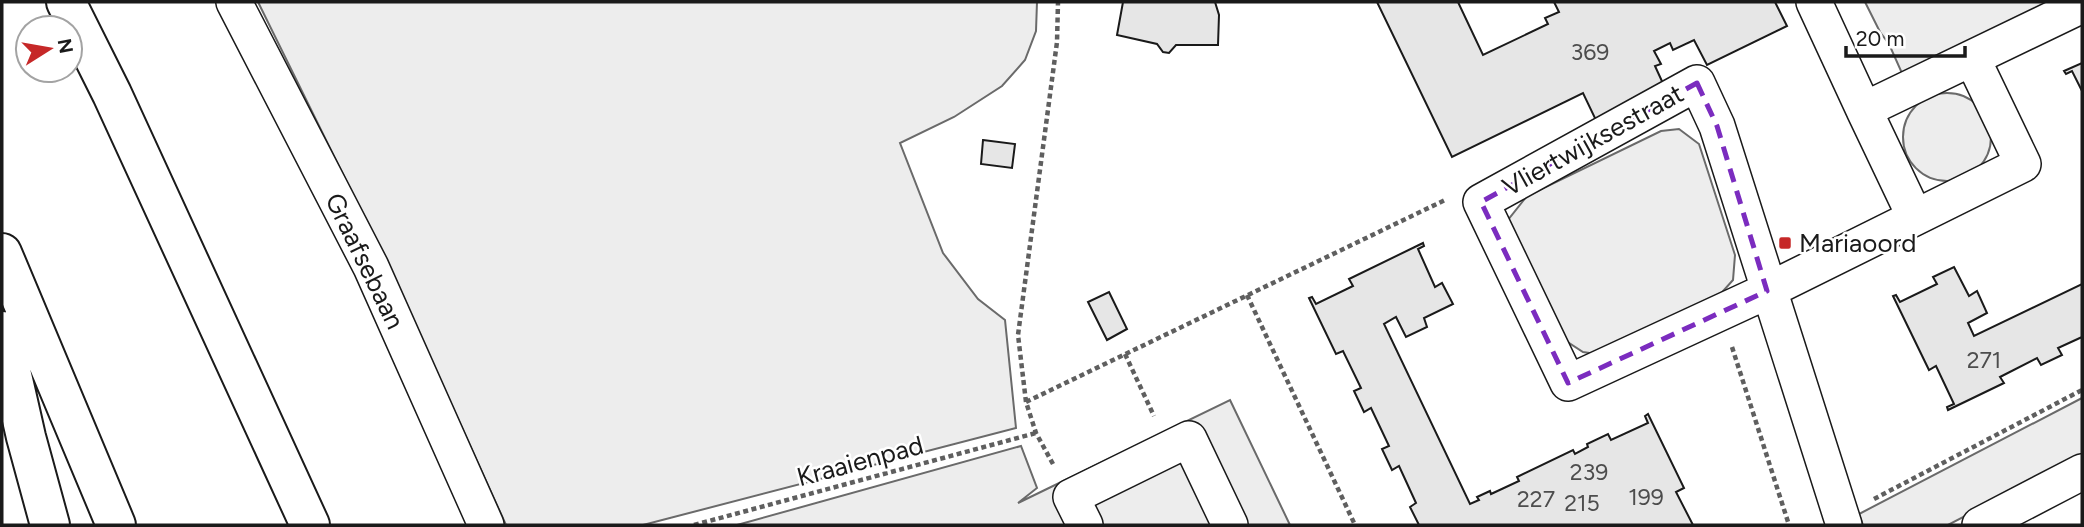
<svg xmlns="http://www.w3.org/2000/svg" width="2084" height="527" font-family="Figtree,sans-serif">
<rect width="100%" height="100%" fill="#fff"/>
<!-- built -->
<path fill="#ededed" stroke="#6a6a6a" stroke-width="2" d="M 258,2 L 1037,2 L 1036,31 L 1025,60 L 1002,86 L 954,117 L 900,143 L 943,253 L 978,299 L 1005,320 L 1016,428 L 643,525 L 506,525 L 393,276 Z
M 1865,2 L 2082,2 L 1909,89 L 1889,44 L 1880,32 Z
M1903 137a44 44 0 1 1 88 0a44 44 0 1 1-88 0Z
M 1679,129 L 1699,144 L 1735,255 L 1733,280 L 1716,299 L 1596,354 L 1583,352 L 1560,337 L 1508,220 L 1527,196 L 1661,131 Z
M 2082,398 L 2082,455 L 1948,525 L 1863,525 L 1859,514 Z
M 1230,400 L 1290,525 L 737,525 L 1021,446 L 1037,488 L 1018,503 Z"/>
<!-- building -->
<path fill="#e6e6e6" stroke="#1a1a1a" stroke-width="2" d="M 1123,2 L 1215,2 L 1219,15 L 1218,45 L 1176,45 L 1169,53 L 1163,52 L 1157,44 L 1117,35 Z
M 1377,2 L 1458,2 L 1483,55 L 1548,24 L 1545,18 L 1559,12 L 1554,2 L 1775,2 L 1787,26 L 1707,65 L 1694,40 L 1673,50 L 1670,43 L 1654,51 L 1661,64 L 1655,66 L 1672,103 L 1604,137 L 1583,93 L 1452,157 Z
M 2082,63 L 2082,91 L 2072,71 L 2066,74 L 2064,71 Z
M 983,140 L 1015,144 L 1012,168 L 981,164 Z
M 1423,243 L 1424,246 L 1418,249 L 1435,287 L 1442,283 L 1453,304 L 1424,318 L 1427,327 L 1406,337 L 1396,317 L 1384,324 L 1470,504 L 1479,500 L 1477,497 L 1490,491 L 1491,494 L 1519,481 L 1517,477 L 1573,450 L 1575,454 L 1588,447 L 1587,444 L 1608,434 L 1611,440 L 1648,423 L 1645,416 L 1648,414 L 1684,488 L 1676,492 L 1693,525 L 1419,525 L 1410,507 L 1416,503 L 1399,466 L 1392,470 L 1382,449 L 1389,446 L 1371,408 L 1364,412 L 1354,391 L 1361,388 L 1343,351 L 1336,354 L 1309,298 L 1312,297 L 1316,304 L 1353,286 L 1349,279 Z
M 1954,267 L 1969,296 L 1977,291 L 1987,313 L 1968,323 L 1974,336 L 2082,284 L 2082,337 L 2058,348 L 2062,355 L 2041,365 L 2037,358 L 2000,377 L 2004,383 L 1948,410 L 1947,407 L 1954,404 L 1936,366 L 1929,370 L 1893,296 L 1896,295 L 1900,302 L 1937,284 L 1933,277 Z
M 1109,292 L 1127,329 L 1107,340 L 1088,302 Z"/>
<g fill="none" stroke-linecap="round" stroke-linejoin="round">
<defs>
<path id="street" d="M 234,2 L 371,267 L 486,525
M 1814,2 L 1864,110
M 1915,217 L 1864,110 L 2082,5
M 1085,525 L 1071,497 L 1189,439 L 1230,525
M 1844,525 L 1717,126 L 1697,83 L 1481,202 L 1568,383 L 1767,291 L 2023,164 L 1972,58
M 1980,525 L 2082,472"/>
<path id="highway" d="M 66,2 L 112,94 L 310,525
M 2,253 L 116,525
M 2,331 L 26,437 L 50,525"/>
</defs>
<!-- street casing -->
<use href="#street" stroke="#1a1a1a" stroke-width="38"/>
<!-- highway casing -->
<use href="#highway" stroke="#1a1a1a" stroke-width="42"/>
<!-- path -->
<path stroke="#5f5f5f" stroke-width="4.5" stroke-dasharray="5 3.5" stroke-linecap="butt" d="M 1247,295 L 1355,525
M 1732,347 L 1789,525
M 1125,354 L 1154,416
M 1026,402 L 1445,200
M 1053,464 L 1036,433 L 1026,402 L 1018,335 L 1057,42 L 1058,2
M 1874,499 L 2082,390
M 694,525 L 1036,433"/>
<!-- street -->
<use href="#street" stroke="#fff" stroke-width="35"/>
<!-- highway -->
<use href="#highway" stroke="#fff" stroke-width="38"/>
</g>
<!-- marked area -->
<path fill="none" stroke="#7b2cbf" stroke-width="5" stroke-dasharray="14 9" stroke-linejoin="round" d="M 1697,83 L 1717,126 L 1767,291 L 1568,383 L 1481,202 Z"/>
<!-- markers -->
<rect fill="#c62828" stroke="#fff" stroke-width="2.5" x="1778" y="236" width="14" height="14" rx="3.5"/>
<g text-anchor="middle" stroke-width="5" stroke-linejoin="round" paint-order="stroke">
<!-- number labels -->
<g font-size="23" fill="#4d4d4d">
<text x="1590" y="60">369</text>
<text x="1984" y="368">271</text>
<text x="1589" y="480">239</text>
<text x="1646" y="505">199</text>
<text x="1536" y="507">227</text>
<text x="1582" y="511">215</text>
</g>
<!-- street labels -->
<g font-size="26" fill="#1a1a1a" stroke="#fff">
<text transform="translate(1593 140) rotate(-29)" y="9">Vliertwijksestraat</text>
<text transform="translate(365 261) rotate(64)" y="9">Graafsebaan</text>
<text transform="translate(860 461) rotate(-15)" y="9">Kraaienpad</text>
</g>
<!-- poi labels -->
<g font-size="26" fill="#1a1a1a" stroke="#fff" text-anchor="start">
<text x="1799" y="252">Mariaoord</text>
</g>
</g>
<!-- border -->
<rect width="2084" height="527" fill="none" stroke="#1a1a1a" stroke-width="7"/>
<!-- north arrow -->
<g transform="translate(49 49) rotate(79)"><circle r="33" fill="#ffffff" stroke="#a3a3a3" stroke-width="2"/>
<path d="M0-5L12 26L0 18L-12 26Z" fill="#c62828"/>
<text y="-10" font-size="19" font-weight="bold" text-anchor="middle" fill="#1a1a1a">N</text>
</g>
<!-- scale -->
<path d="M1846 46v10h119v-10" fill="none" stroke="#1a1a1a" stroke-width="3.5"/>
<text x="1856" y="46" font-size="21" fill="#1a1a1a" stroke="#ffffff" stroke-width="5" paint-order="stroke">20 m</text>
</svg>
